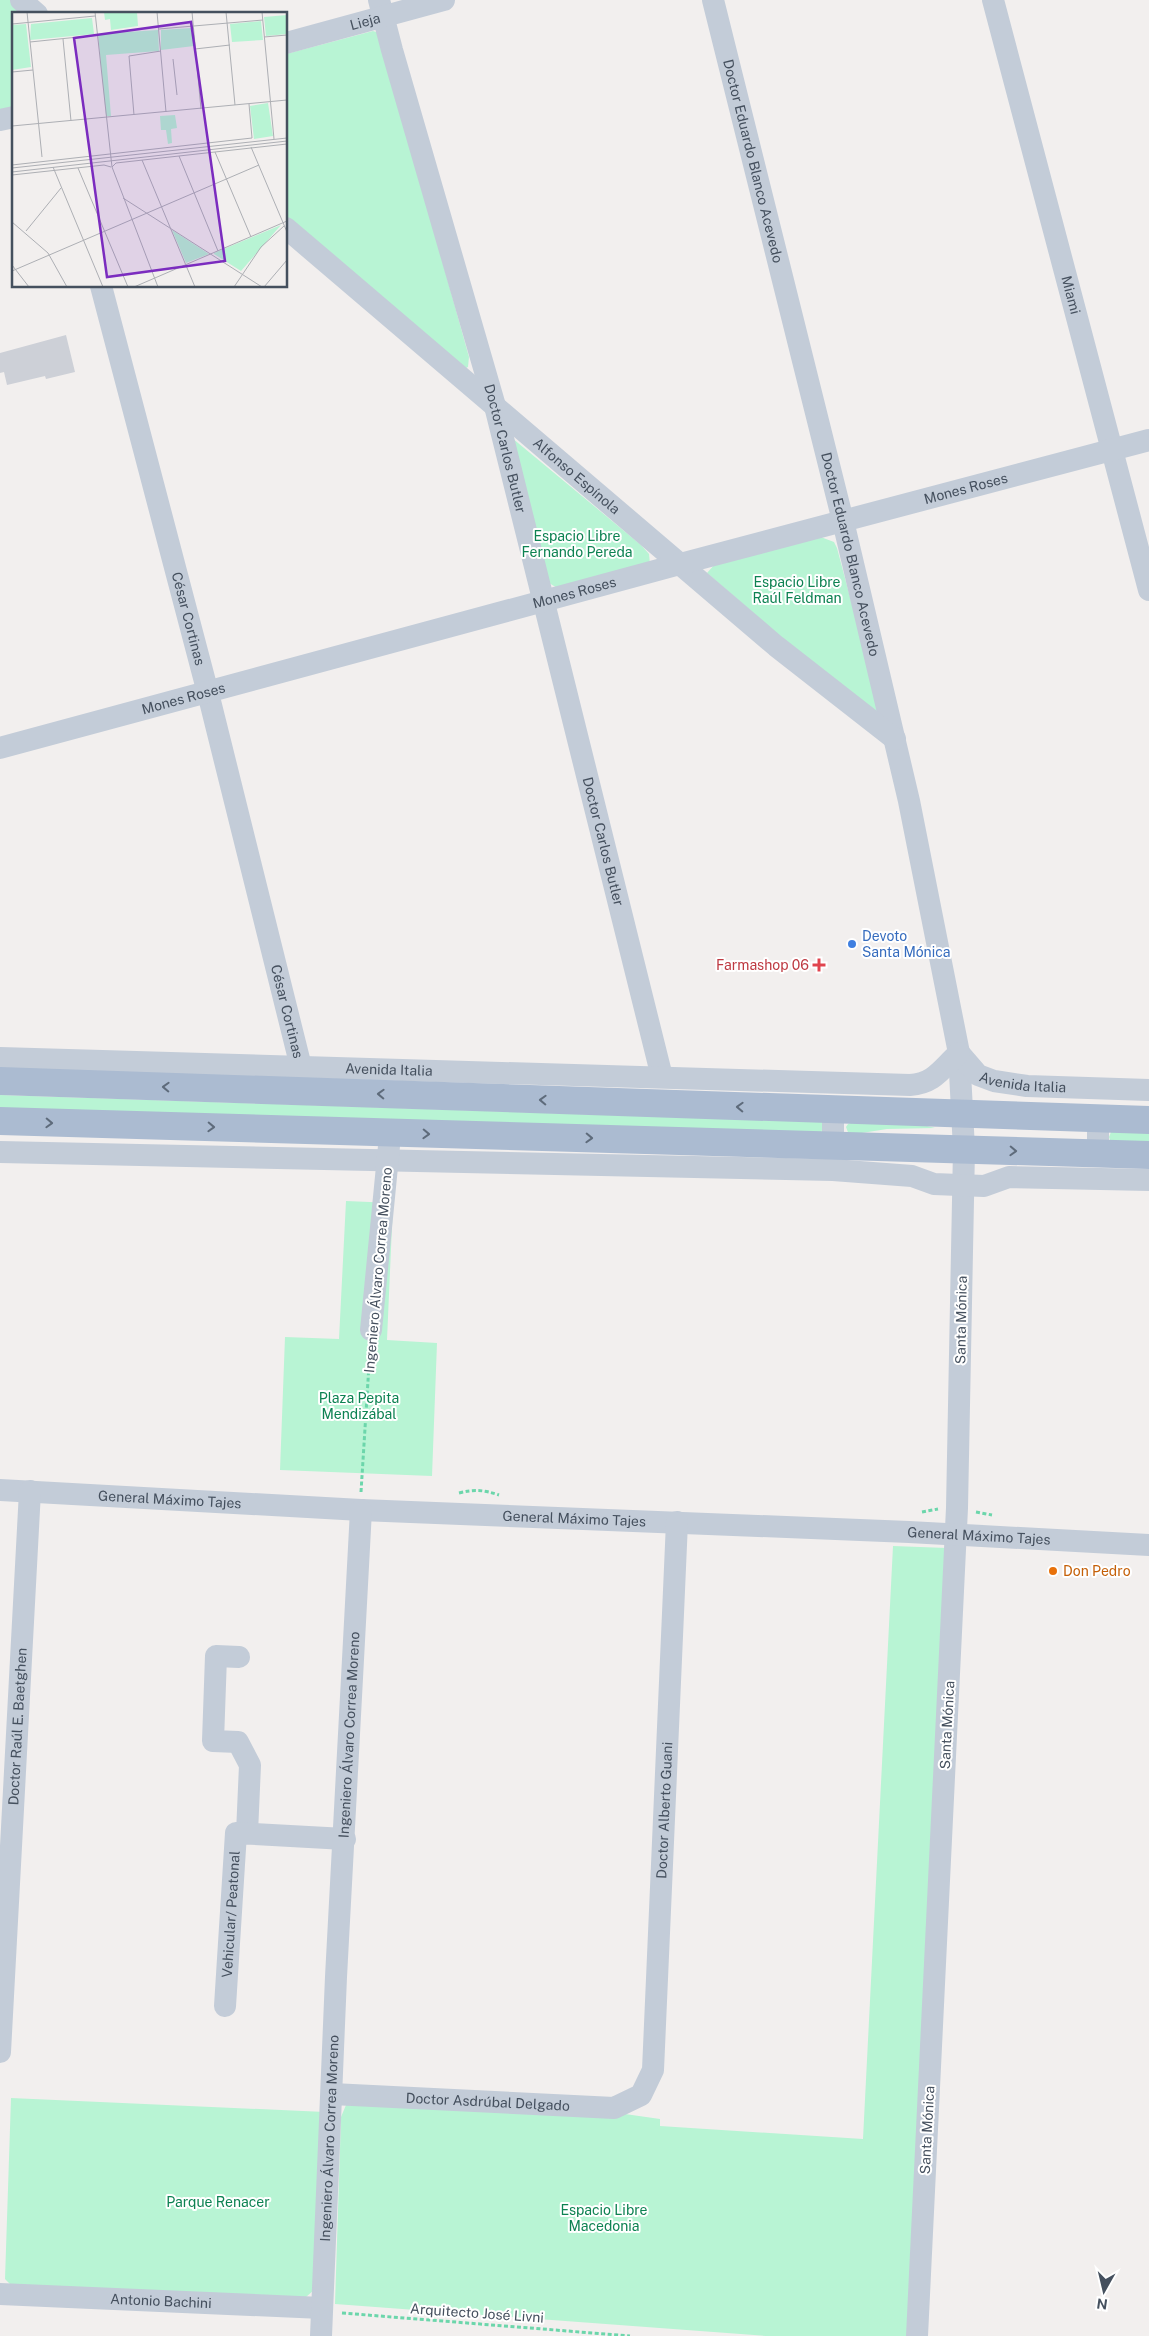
<svg xmlns="http://www.w3.org/2000/svg" width="1149" height="2336" font-family="'Public Sans',sans-serif">
<rect width="100%" height="100%" fill="#f2efee"/>
<!-- green -->
<path fill="#b8f4d4" d="M 0,0 L 16,0 L 32,14 L 14,14 L 14,112 L 0,116 Z
M 373,31 L 379,33 L 469,357 L 468,367 L 462,370 L 286,222 L 286,54 Z
M 512,438 L 641,545 L 649,554 L 650,564 L 559,589 L 549,583 Z
M 818,536 L 834,542 L 837,548 L 881,714 L 849,696 L 707,573 L 715,564 Z
M 0,1095 L 822,1122 L 823,1125 L 821,1135 L 0,1112 Z
M 853,1122 L 923,1125 L 935,1128 L 887,1129 L 849,1135 L 846,1127 L 848,1124 Z
M 1149,1131 L 1149,1147 L 1111,1143 L 1109,1137 L 1111,1132 Z
M 346,1201 L 393,1203 L 387,1340 L 437,1343 L 432,1476 L 280,1470 L 285,1337 L 339,1339 Z
M 893,1546 L 947,1548 L 909,2336 L 766,2336 L 335,2304 L 341,2117 L 346,2105 L 611,2112 L 660,2119 L 660,2126 L 863,2139 Z
M 11,2098 L 325,2112 L 314,2290 L 306,2297 L 12,2286 L 5,2279 Z"/>
<!-- building -->
<path fill="#cdd0d7" d="M 66,335 L 75,372 L 46,379 L 45,376 L 7,385 L 4,372 L 0,373 L 0,353 Z"/>
<g fill="none" stroke-linecap="round" stroke-linejoin="round">
<!-- path -->
<path stroke="#6cd6ab" stroke-width="3" stroke-dasharray="4 2.5" stroke-linecap="butt" d="M 361,1492 L 370,1349
M 459,1493 C 475,1489 484,1490 499,1495
M 922,1512 L 938,1509
M 976,1512 L 992,1515
M 342,2313 L 630,2336"/>
<!-- minor -->
<g stroke="#c3ccd8" stroke-width="22">
<path d="M 21,0 L 37,14"/>
<path id="s1" d="M 379,0 L 392,50 L 495,406 L 662,1077"/>
<path id="s2" d="M 713,0 L 843,521 L 909,801 L 959,1053 L 964,1149 L 957,1508 L 917,2336"/>
<path id="s3" d="M 993,0 L 1149,590"/>
<path id="s4" d="M 286,43 L 444,0"/>
<path d="M 0,120 L 14,117"/>
<path id="s5" d="M 286,228 L 776,646 L 895,739"/>
<path id="s6" d="M 101,286 L 208,693 L 301,1067"/>
<path id="s7" d="M 0,748 L 680,564 L 1149,440"/>
<path id="s8" d="M 959,1053 L 978,1075 L 994,1081 L 1027,1086 L 1149,1090"/>
<path id="s9" d="M 0,1058 L 910,1085 C 935,1083 941,1069 959,1053"/>
<path d="M 833,1109 L 833,1162"/>
<path d="M 1098,1119 L 1098,1154"/>
<path d="M 0,1152 L 833,1170 L 912,1176 L 934,1184 L 984,1186 L 1009,1177 L 1149,1180"/>
<path d="M 371,1330 L 389,1146"/>
<path id="s10" d="M 0,1490 L 361,1510 L 909,1532 L 1149,1545"/>
<path d="M 239,1657 L 216,1656 L 213,1741 L 238,1742 L 250,1765 L 247,1833"/>
<path id="s11" d="M 225,2006 L 236,1833 L 345,1839"/>
<path id="s12" d="M 0,2052 L 30,1491"/>
<path id="s13" d="M 332,2094 L 614,2108 L 641,2095 L 653,2070 L 677,1522"/>
<path id="s14" d="M 0,2294 L 322,2308"/>
<path id="s15" d="M 321,2336 L 336,1977 L 361,1510"/>
</g>
<!-- major -->
<path stroke="#abbbd1" stroke-width="28" d="M 0,1081 L 1149,1120
M 0,1121 L 1149,1155"/>
</g>
<!-- one-way arrows -->
<defs><path id="oneway-chevron" d="M-2-3.5L2.5 0L-2 3.5" fill="none" stroke-width="1.6" stroke-linecap="round" stroke-linejoin="round" transform="scale(1.25)"/></defs>
<g stroke="#5e6b7b">
<use href="#oneway-chevron" transform="translate(166 1087) rotate(-178)"/>
<use href="#oneway-chevron" transform="translate(381 1094) rotate(-178)"/>
<use href="#oneway-chevron" transform="translate(543 1100) rotate(-178)"/>
<use href="#oneway-chevron" transform="translate(740 1107) rotate(-178)"/>
<use href="#oneway-chevron" transform="translate(49 1123) rotate(2)"/>
<use href="#oneway-chevron" transform="translate(211 1127) rotate(2)"/>
<use href="#oneway-chevron" transform="translate(426 1134) rotate(2)"/>
<use href="#oneway-chevron" transform="translate(589 1138) rotate(2)"/>
<use href="#oneway-chevron" transform="translate(1013 1151) rotate(2)"/>
</g>
<!-- markers -->
<circle fill="#3f7fe0" stroke="#fff" stroke-width="2" cx="852" cy="944" r="5"/>
<path fill="#e0444e" stroke="#fff" stroke-width="2" d="M816.5 957.5h5v5h5v5h-5v5h-5v-5h-5v-5h5z"/>
<circle fill="#e8710a" stroke="#fff" stroke-width="2" cx="1053" cy="1571" r="5"/>
<g text-anchor="middle" stroke-width="4" stroke-linejoin="round" paint-order="stroke">
<!-- street labels -->
<g font-size="14" fill="#45505e" stroke="#fff">
<text dy="5" stroke="none"><textPath href="#s4" startOffset="82">Lieja</textPath></text>
<text dy="5" stroke="none"><textPath href="#s2" startOffset="166">Doctor Eduardo Blanco Acevedo</textPath></text>
<text dy="5" stroke="none"><textPath href="#s3" startOffset="305">Miami</textPath></text>
<text dy="5" stroke="none"><textPath href="#s1" startOffset="466">Doctor Carlos Butler</textPath></text>
<text dy="5" stroke="none"><textPath href="#s5" startOffset="382">Alfonso Espínola</textPath></text>
<text dy="5" stroke="none"><textPath href="#s7" startOffset="1000">Mones Roses</textPath></text>
<text dy="5" stroke="none"><textPath href="#s2" startOffset="571">Doctor Eduardo Blanco Acevedo</textPath></text>
<text dy="5" stroke="none"><textPath href="#s7" startOffset="595">Mones Roses</textPath></text>
<text dy="5" stroke="none"><textPath href="#s6" startOffset="344">César Cortinas</textPath></text>
<text dy="5" stroke="none"><textPath href="#s7" startOffset="190">Mones Roses</textPath></text>
<text dy="5" stroke="none"><textPath href="#s1" startOffset="871">Doctor Carlos Butler</textPath></text>
<text dy="5" stroke="none"><textPath href="#s6" startOffset="749">César Cortinas</textPath></text>
<text dy="5" stroke="none"><textPath href="#s9" startOffset="389">Avenida Italia</textPath></text>
<text dy="5" stroke="none"><textPath href="#s8" startOffset="75">Avenida Italia</textPath></text>
<text transform="translate(378 1270) rotate(-85)" y="5">Ingeniero Álvaro Correa Moreno</text>
<text transform="translate(961 1320) rotate(-89)" y="5">Santa Mónica</text>
<text dy="5" stroke="none"><textPath href="#s10" startOffset="170">General Máximo Tajes</textPath></text>
<text dy="5" stroke="none"><textPath href="#s10" startOffset="575">General Máximo Tajes</textPath></text>
<text dy="5" stroke="none"><textPath href="#s10" startOffset="980">General Máximo Tajes</textPath></text>
<text transform="translate(947 1725) rotate(-87)" y="5">Santa Mónica</text>
<text dy="5" stroke="none"><textPath href="#s12" startOffset="326">Doctor Raúl E. Baetghen</textPath></text>
<text dy="5" stroke="none"><textPath href="#s15" startOffset="602">Ingeniero Álvaro Correa Moreno</textPath></text>
<text dy="5" stroke="none"><textPath href="#s13" startOffset="600">Doctor Alberto Guani</textPath></text>
<text dy="5" stroke="none"><textPath href="#s11" startOffset="92">Vehicular/ Peatonal</textPath></text>
<text dy="5" stroke="none"><textPath href="#s13" startOffset="156">Doctor Asdrúbal Delgado</textPath></text>
<text transform="translate(927 2130) rotate(-87)" y="5">Santa Mónica</text>
<text dy="5" stroke="none"><textPath href="#s15" startOffset="198">Ingeniero Álvaro Correa Moreno</textPath></text>
<text dy="5" stroke="none"><textPath href="#s14" startOffset="161">Antonio Bachini</textPath></text>
<text transform="translate(477 2313) rotate(4)" y="5">Arquitecto José Livni</text>
</g>
<!-- park labels -->
<g font-size="14" fill="#0d8252" stroke="#fff">
<text x="577" y="541">Espacio Libre<tspan x="577" dy="16">Fernando Pereda</tspan></text>
<text x="797" y="587">Espacio Libre<tspan x="797" dy="16">Raúl Feldman</tspan></text>
<text x="359" y="1403">Plaza Pepita<tspan x="359" dy="16">Mendizábal</tspan></text>
<text x="218" y="2207">Parque Renacer</text>
<text x="604" y="2215">Espacio Libre<tspan x="604" dy="16">Macedonia</tspan></text>
</g>
<!-- shop labels -->
<g font-size="14" fill="#366cbe" stroke="#fff" text-anchor="start">
<text x="862" y="941">Devoto<tspan x="862" dy="16">Santa Mónica</tspan></text>
</g>
<!-- health labels -->
<g font-size="14" fill="#be3a42" stroke="#fff" text-anchor="end">
<text x="809" y="970">Farmashop 06</text>
</g>
<!-- food labels -->
<g font-size="14" fill="#c56008" stroke="#fff" text-anchor="start">
<text x="1063" y="1576">Don Pedro</text>
</g>
</g>
<!-- overview -->
<g transform="translate(12 12)">
<rect width="275" height="275" fill="#f2efee"/>
<path d="M 92,0 L 125,0 L 126,14 L 99,18 L 98,7 L 93,8 ZM 275,3 L 275,22 L 254,24 L 252,5 ZM 80,6 L 82,22 L 18,28 L 19,12 ZM 249,9 L 251,28 L 220,30 L 218,12 ZM 14,12 L 19,55 L 0,58 L 0,13 ZM 179,16 L 182,34 L 149,38 L 149,18 ZM 146,18 L 147,39 L 94,43 L 99,104 L 94,104 L 86,22 ZM 256,91 L 261,124 L 242,127 L 238,94 ZM 163,103 L 165,116 L 159,117 L 160,131 L 156,132 L 154,118 L 149,118 L 148,104 ZM 269,213 L 229,259 L 202,242 L 202,241 ZM 160,218 L 197,242 L 174,251 Z" fill="#b8f4d4"/>
<path fill="none" stroke="#adafb4" stroke-width="1" d="M 15,0 L 30,145M 83,0 L 100,155 L 146,275M 145,0 L 154,100M 180,0 L 189,97M 214,0 L 223,93M 250,0 L 262,127M 0,12 L 83,4M 147,17 L 251,8M 252,25 L 275,23M 51,27 L 59,109M 18,30 L 86,23M 183,37 L 218,33M 161,47 L 165,83M 0,60 L 21,58M 237,92 L 240,126M 122,103 L 117,44 L 149,39M 0,114 L 275,88M 239,135 L 275,220M 203,140 L 239,225M 167,144 L 206,239M 130,148 L 183,275M 0,153 L 240,126M 41,155 L 91,275M 100,155 L 104,151 L 275,132M 0,156 L 275,126M 66,156 L 116,275M 0,160 L 275,129M 0,163 L 92,153 L 99,155M 111,186 L 250,275M 0,210 L 36,241 L 55,275M 14,219 L 49,176M 0,253 L 17,275M 0,259 L 247,153M 122,275 L 275,209M 222,275 L 249,235 L 272,214M 252,275 L 275,248"/>
<path fill="#7b2cbf" fill-opacity="0.15" stroke="#7b2cbf" stroke-width="2.5" d="M 179,10 L 213,249 L 95,265 L 62,26 Z"/>
<rect width="275" height="275" fill="none" stroke="#45505e" stroke-width="2.5"/>
</g>
<!-- north arrow -->
<g transform="translate(1104 2291) rotate(188)" stroke="#ffffff" stroke-width="4" paint-order="stroke">
<path d="M0-4L9 19L0 12L-9 19Z" fill="#45505e"/>
<text y="-8" font-size="14" font-weight="bold" text-anchor="middle" fill="#45505e">N</text>
</g>
</svg>
